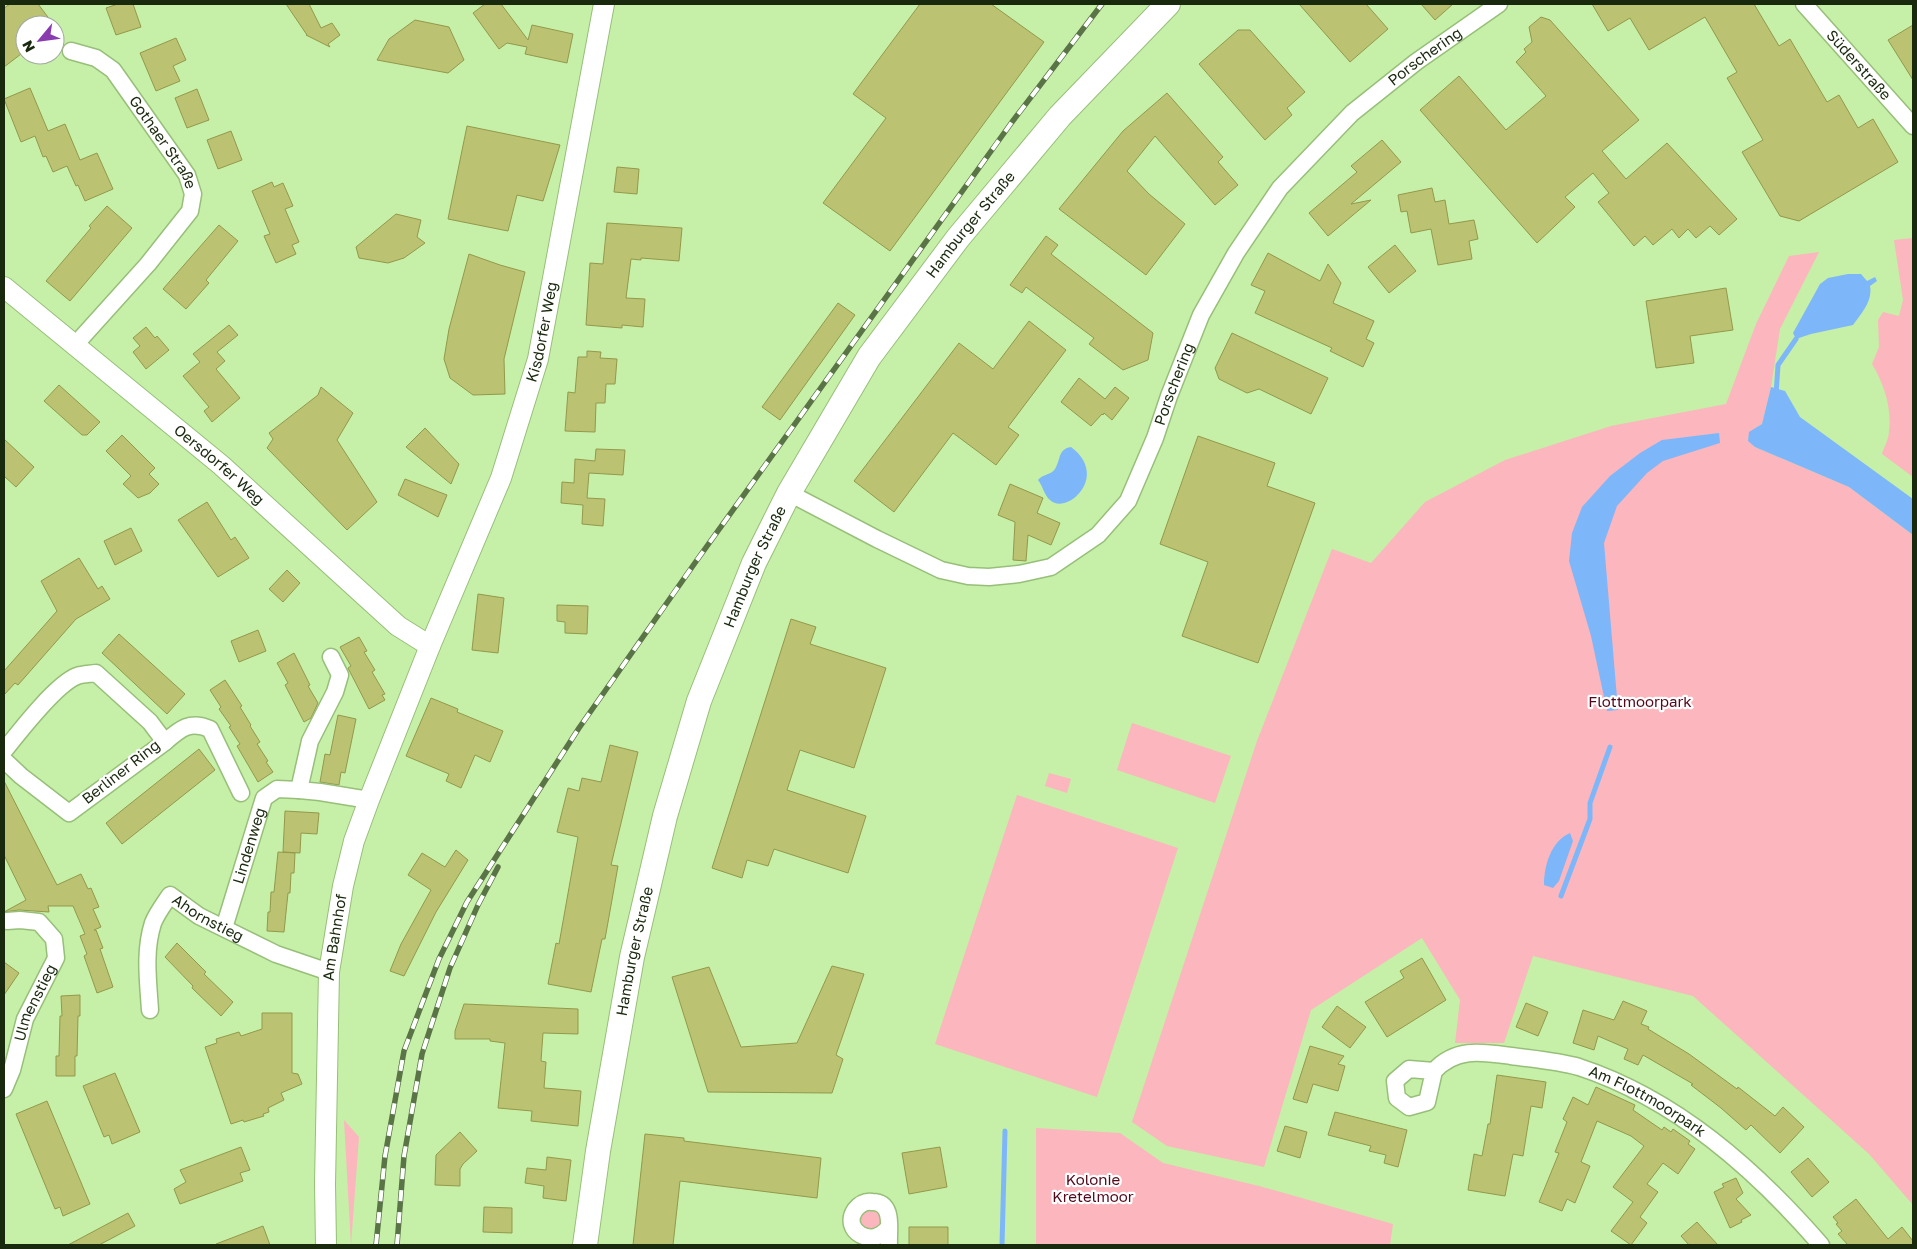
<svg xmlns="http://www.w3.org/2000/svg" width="1917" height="1249" font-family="'Golos Text',sans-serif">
<rect width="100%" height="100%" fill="#c6efa8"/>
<!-- green -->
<path fill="#fcb6bd" d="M 1913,238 L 1913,477 L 1882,454 C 1884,447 1889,439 1889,431 C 1892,408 1884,384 1872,364 L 1879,347 L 1878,320 L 1883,312 L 1899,316 L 1903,300 L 1894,240 Z
M 1819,252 L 1780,329 L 1771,387 L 1762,424 L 1750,432 L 1748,440 L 1755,447 L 1849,487 L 1913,535 L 1913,1205 L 1869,1154 L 1693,996 L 1533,956 L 1504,1043 L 1455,1043 L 1460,1000 L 1422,938 L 1311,1010 L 1264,1167 L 1167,1146 L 1132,1122 L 1257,741 L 1332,549 L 1371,563 L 1425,502 L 1505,460 L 1611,426 L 1726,404 L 1756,324 L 1789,256 Z
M 1132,723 L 1231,756 L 1215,803 L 1117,770 Z
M 1049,773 L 1071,779 L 1067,793 L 1045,786 Z
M 1017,795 L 1178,848 L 1097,1097 L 935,1044 Z
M 344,1120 L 359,1137 L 351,1245 Z
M 1036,1128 L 1120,1133 L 1163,1163 L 1259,1186 L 1393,1224 L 1390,1245 L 1036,1245 Z
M 885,1208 L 880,1237 L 852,1221 L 856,1210 Z"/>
<!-- water -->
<path fill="#7db7f9" d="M 1848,274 L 1861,274 L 1867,281 L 1875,277 L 1877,281 L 1870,286 C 1873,301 1861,314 1853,325 L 1811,334 L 1796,339 L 1793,333 L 1820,284 L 1828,278 Z
M 1771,387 L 1785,391 L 1800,417 L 1913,499 L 1913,535 L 1849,487 L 1755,447 L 1748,441 L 1749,432 L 1762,424 Z
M 1719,433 L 1720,443 L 1663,461 L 1647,473 L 1617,506 L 1604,543 L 1618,710 L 1607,711 L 1591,636 L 1569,561 L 1572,533 L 1582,507 L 1610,476 L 1640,453 L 1662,440 Z
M 1071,447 C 1110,476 1067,516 1050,500 C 1044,495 1043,486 1038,480 C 1043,474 1051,475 1055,469 C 1061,459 1058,449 1071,447 Z
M 1570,833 L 1573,841 L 1559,881 L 1553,888 L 1544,885 C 1544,866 1551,841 1570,833 Z"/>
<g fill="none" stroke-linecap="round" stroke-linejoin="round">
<!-- stream -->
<path stroke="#7db7f9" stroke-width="5" d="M 1776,395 L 1778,365 L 1796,339
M 1561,896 L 1590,819 L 1590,803 L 1610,747
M 1002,1245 L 1005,1131"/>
</g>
<!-- building -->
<path fill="#bbc272" stroke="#93994a" d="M 10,4 L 38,4 L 54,25 L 25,25 L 25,51 L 4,67 L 4,8 Z
M 118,4 L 133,4 L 141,27 L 116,35 L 106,8 Z
M 286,4 L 309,4 L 321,28 L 332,23 L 340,35 L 328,44 L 330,47 L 306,35 L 307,35 Z
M 485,4 L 501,4 L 528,40 L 532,25 L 573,34 L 567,63 L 525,54 L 527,47 L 507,43 L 499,49 L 473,13 Z
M 920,4 L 991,4 L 1044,42 L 890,251 L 823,203 L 886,118 L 853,94 Z
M 1299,4 L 1366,4 L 1388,29 L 1350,62 Z
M 1421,4 L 1453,4 L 1435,20 Z
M 1592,4 L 1754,4 L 1779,46 L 1790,39 L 1827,102 L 1839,95 L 1858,128 L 1873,119 L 1898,162 L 1799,221 L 1780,216 L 1742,152 L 1763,140 L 1727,78 L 1737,72 L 1705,17 L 1649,50 L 1630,18 L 1608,31 Z
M 1541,17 L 1550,20 L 1639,120 L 1602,151 L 1626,179 L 1667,143 L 1737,219 L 1719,235 L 1710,226 L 1696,238 L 1688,229 L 1679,238 L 1672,229 L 1653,245 L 1645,236 L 1634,246 L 1598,202 L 1609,193 L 1593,173 L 1565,197 L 1575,207 L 1537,243 L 1420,110 L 1459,76 L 1506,130 L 1546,96 L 1516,62 L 1526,52 L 1524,49 L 1532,42 L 1529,27 Z
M 415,20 L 449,27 L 464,60 L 448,73 L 377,60 L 389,39 Z
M 1913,25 L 1913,80 L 1888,40 Z
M 1238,30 L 1250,30 L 1305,92 L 1287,108 L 1292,115 L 1265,140 L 1199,64 Z
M 176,38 L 186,60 L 173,66 L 180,81 L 156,91 L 140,53 Z
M 30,88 L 48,131 L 65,124 L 80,160 L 97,153 L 113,189 L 85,201 L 78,185 L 76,186 L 67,166 L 53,172 L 46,156 L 43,157 L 35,136 L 21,142 L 4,99 Z
M 197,89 L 209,120 L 187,128 L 175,98 Z
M 1167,93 L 1223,157 L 1218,162 L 1238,185 L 1215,205 L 1155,136 L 1127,171 L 1149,194 L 1185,224 L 1146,275 L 1059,209 L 1123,131 Z
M 467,126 L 560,145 L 543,201 L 517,195 L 508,231 L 448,219 Z
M 231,131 L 242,160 L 218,169 L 207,140 Z
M 1382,140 L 1401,162 L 1351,204 L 1371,200 L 1328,236 L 1309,213 L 1357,172 L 1351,166 Z
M 617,167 L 639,169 L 637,194 L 614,192 Z
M 272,182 L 274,187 L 283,183 L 293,206 L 285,209 L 299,242 L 292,245 L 296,254 L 276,263 L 264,236 L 270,234 L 252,191 Z
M 1432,188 L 1435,202 L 1445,200 L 1449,224 L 1474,220 L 1478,239 L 1469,241 L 1472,259 L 1438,265 L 1431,229 L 1411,233 L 1407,211 L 1401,212 L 1398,195 Z
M 107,206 L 132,228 L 70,301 L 46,281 L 91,228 L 89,226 Z
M 396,214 L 421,220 L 417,237 L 425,243 L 404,258 L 388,263 L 359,258 L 356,247 Z
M 607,223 L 682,228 L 679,261 L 641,258 L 641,260 L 631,259 L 626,298 L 645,299 L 643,327 L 622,325 L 622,328 L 586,325 L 590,263 L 603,264 Z
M 219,225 L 238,241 L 206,280 L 209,283 L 186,309 L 163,289 Z
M 1046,236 L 1058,245 L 1051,254 L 1153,333 L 1148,360 L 1123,370 L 1089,344 L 1094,338 L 1026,287 L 1022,293 L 1010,285 Z
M 1395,245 L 1416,271 L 1389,293 L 1368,267 Z
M 1268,253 L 1320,281 L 1328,264 L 1341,283 L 1333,303 L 1374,321 L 1366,339 L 1374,343 L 1363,367 L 1330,351 L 1332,348 L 1255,313 L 1265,291 L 1251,285 Z
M 469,254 L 500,265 L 525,272 L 504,359 L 505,394 L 473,395 L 450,378 L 444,359 L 449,329 Z
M 1726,288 L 1733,330 L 1690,336 L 1694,363 L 1656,368 L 1646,301 Z
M 838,303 L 855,315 L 780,420 L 762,407 Z
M 1029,321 L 1066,350 L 1008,427 L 1019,435 L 996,465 L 953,433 L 894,512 L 854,481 L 959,343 L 993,369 Z
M 229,325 L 238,335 L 217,352 L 225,361 L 216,369 L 240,398 L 212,422 L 204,411 L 209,407 L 183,376 L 200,362 L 193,354 Z
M 146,327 L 155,338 L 157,336 L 169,350 L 146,369 L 133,352 L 140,346 L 133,338 Z
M 1232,333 L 1328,378 L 1311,414 L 1259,389 L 1247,393 L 1219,379 L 1215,368 Z
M 587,351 L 601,352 L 600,358 L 617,359 L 615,384 L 606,384 L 605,403 L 596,403 L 595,432 L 565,431 L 568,392 L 575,393 L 578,357 L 587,357 Z
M 1079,378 L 1105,399 L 1115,387 L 1129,398 L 1112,420 L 1104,413 L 1103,415 L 1102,414 L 1091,426 L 1061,402 Z
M 59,385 L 100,422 L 87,435 L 82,435 L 44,401 Z
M 321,387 L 353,413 L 337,440 L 377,502 L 347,530 L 267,448 L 273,439 L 269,433 L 318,395 Z
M 425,428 L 459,464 L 451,484 L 406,447 Z
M 122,435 L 155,468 L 149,474 L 159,484 L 150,493 L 138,498 L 123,484 L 131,476 L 106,451 Z
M 1198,436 L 1275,463 L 1267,486 L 1315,503 L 1258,663 L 1182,636 L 1208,562 L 1160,544 Z
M 4,439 L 34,467 L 16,487 L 4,476 Z
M 596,449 L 625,450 L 623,475 L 589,473 L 587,498 L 605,499 L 603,526 L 582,524 L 583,505 L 561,503 L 562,482 L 574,483 L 575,459 L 595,461 Z
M 405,479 L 447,495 L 438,517 L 398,495 Z
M 1010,484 L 1043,498 L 1037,513 L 1060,523 L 1051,545 L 1028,535 L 1026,561 L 1013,560 L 1015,522 L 998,515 Z
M 207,502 L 231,540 L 235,537 L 249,558 L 218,577 L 178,520 Z
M 131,528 L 142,551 L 115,565 L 104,541 Z
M 79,558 L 98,589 L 102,586 L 110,599 L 76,619 L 18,685 L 15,683 L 4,695 L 4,671 L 57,611 L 41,581 Z
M 287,570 L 300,583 L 283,602 L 269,589 Z
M 478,594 L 504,598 L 498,653 L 472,650 Z
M 557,605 L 588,606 L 587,634 L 565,633 L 565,622 L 557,621 Z
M 791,619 L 816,627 L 810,644 L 886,668 L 854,768 L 800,750 L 787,790 L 866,816 L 848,873 L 774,849 L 768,866 L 747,860 L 742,878 L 712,868 Z
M 258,630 L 266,651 L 239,662 L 231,641 Z
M 119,634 L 185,694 L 167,714 L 102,653 Z
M 359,637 L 367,651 L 364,652 L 375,670 L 372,672 L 385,694 L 382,695 L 385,700 L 369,709 L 348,668 L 351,666 L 340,647 Z
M 294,653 L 310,685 L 308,686 L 318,703 L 311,718 L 304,722 L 285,685 L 288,683 L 277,663 Z
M 225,680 L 242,706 L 240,707 L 251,725 L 250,726 L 260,742 L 257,744 L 268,761 L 266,762 L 273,772 L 258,782 L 237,746 L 240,744 L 229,727 L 231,726 L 219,709 L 221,707 L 210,690 Z
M 431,698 L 458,709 L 457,712 L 503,731 L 490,762 L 475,755 L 461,788 L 446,781 L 449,774 L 406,756 Z
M 338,715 L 356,719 L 345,773 L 341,772 L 339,785 L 320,782 L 325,754 L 330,755 Z
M 610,745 L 638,752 L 611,865 L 618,866 L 605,939 L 602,939 L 591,992 L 548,984 L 556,943 L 559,944 L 578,837 L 557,832 L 568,788 L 579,791 L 582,778 L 601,782 Z
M 199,749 L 215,770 L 122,844 L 106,823 Z
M 4,781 L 57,885 L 81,874 L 88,889 L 91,888 L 99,907 L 93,909 L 101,927 L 94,930 L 96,930 L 103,948 L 100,949 L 113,987 L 97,993 L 84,956 L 87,954 L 80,936 L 85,934 L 73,906 L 48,906 L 49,912 L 19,910 L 4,912 L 26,900 L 4,855 Z
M 285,811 L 319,813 L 317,834 L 301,833 L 300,853 L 283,852 Z
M 456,850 L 468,860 L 436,912 L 404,976 L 390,971 L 401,944 L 431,890 L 408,875 L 422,853 L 445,867 Z
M 278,852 L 295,853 L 294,873 L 291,873 L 290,893 L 288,893 L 284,932 L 267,931 L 268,912 L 270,912 L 271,892 L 274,892 Z
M 177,943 L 206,972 L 204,974 L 233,1002 L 221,1016 L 192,988 L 193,986 L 165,957 Z
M 1422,958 L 1446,1000 L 1387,1037 L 1365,1002 L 1404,978 L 1400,971 Z
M 4,962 L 19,973 L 4,995 Z
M 832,966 L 864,974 L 836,1055 L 843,1059 L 832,1093 L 708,1092 L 672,977 L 709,967 L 741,1047 L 797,1043 Z
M 80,995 L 80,1016 L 78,1016 L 77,1056 L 75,1056 L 75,1076 L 56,1076 L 56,1056 L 59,1056 L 60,1016 L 62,1016 L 61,996 Z
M 1623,1001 L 1647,1011 L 1641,1024 L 1649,1027 L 1648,1029 L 1689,1054 L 1737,1089 L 1738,1087 L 1775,1116 L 1783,1107 L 1804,1127 L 1780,1153 L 1751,1125 L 1746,1130 L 1721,1108 L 1691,1085 L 1693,1084 L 1643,1055 L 1638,1065 L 1624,1059 L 1628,1049 L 1598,1036 L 1594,1050 L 1573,1043 L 1583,1010 L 1614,1020 Z
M 1526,1003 L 1548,1012 L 1538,1036 L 1516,1027 Z
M 464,1004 L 578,1009 L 578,1034 L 543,1033 L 541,1061 L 546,1062 L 544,1088 L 581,1091 L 578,1126 L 531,1121 L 532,1111 L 498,1108 L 505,1043 L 490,1041 L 490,1039 L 455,1039 L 455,1031 Z
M 1337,1006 L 1366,1027 L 1350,1048 L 1322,1027 Z
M 262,1013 L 292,1013 L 292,1073 L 298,1074 L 302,1084 L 281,1093 L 284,1100 L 268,1108 L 269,1112 L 263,1114 L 264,1116 L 244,1122 L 243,1120 L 231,1124 L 205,1047 L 217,1043 L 216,1039 L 239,1032 L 241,1036 L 262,1029 Z
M 1310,1046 L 1344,1056 L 1338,1064 L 1345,1066 L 1338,1091 L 1313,1084 L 1307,1103 L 1293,1099 Z
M 115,1073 L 140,1132 L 112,1144 L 109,1135 L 104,1137 L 83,1086 Z
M 1497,1075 L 1546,1082 L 1542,1108 L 1531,1106 L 1523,1156 L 1513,1154 L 1505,1196 L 1468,1190 L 1474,1154 L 1482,1156 L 1488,1124 L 1490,1124 Z
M 1596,1087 L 1635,1105 L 1633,1110 L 1662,1130 L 1664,1127 L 1671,1132 L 1673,1129 L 1690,1141 L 1688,1144 L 1695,1149 L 1678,1174 L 1663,1163 L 1647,1184 L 1658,1192 L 1640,1217 L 1647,1223 L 1631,1245 L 1611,1231 L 1633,1202 L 1613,1187 L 1644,1146 L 1631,1136 L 1597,1121 L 1581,1162 L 1590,1166 L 1575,1203 L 1567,1199 L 1562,1211 L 1539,1202 L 1559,1153 L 1555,1152 L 1567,1122 L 1563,1119 L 1573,1097 L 1588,1105 Z
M 47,1101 L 90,1204 L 63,1216 L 60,1207 L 55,1209 L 16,1114 Z
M 1335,1112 L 1407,1130 L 1398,1167 L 1384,1163 L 1386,1155 L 1369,1151 L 1371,1146 L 1328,1135 Z
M 1285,1126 L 1307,1132 L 1300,1158 L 1277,1151 Z
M 460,1132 L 477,1151 L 463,1164 L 460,1169 L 460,1186 L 435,1185 L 436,1155 Z
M 645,1134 L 684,1138 L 684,1141 L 821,1158 L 817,1198 L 680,1181 L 673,1245 L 633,1245 Z
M 241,1147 L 250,1170 L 240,1173 L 243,1181 L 180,1204 L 174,1189 L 186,1182 L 180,1170 Z
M 940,1147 L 947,1187 L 909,1194 L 902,1153 Z
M 547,1157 L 571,1160 L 566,1201 L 543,1198 L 544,1186 L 525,1183 L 527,1168 L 546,1170 Z
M 1808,1158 L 1829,1182 L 1812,1197 L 1791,1172 Z
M 1736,1178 L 1743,1193 L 1736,1199 L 1751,1215 L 1741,1220 L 1742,1222 L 1730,1228 L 1714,1192 L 1724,1187 L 1722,1184 Z
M 1856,1199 L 1888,1239 L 1902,1227 L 1913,1241 L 1913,1245 L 1848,1245 L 1838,1234 L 1842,1231 L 1836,1224 L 1838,1223 L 1833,1217 Z
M 484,1207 L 512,1208 L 512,1233 L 483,1232 Z
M 128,1213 L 135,1226 L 99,1245 L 68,1245 Z
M 1697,1222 L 1705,1231 L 1718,1245 L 1689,1245 L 1681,1236 Z
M 263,1226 L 270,1245 L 216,1245 L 216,1244 Z
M 909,1227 L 948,1227 L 948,1245 L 909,1245 Z"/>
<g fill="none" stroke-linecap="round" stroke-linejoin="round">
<defs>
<g id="minor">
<path id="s1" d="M 1804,4 L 1913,126"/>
<path id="s2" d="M 71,51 L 96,58 L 113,70 L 187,175 L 193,194 L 190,211 L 148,264 L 75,345"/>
<path id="s3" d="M 789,493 L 877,539 L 941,570 L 968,576 L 989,577 L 1019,574 L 1051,567 L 1098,535 L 1128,501 L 1155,438 L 1169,396 L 1201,315 L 1236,253 L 1280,188 L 1352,113 L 1416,62 L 1499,4"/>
<path d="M 331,657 L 340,675 L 335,692 L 310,741 L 299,790 L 320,792 L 369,800"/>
<path d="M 165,742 C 180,729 190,720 210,729 L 241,793"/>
<path d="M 4,751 C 19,732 56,684 77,676 C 83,674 90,674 96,673 L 150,722 L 165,742 L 69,813 L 21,776 L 4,760"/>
<path id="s4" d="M 224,928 L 264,798 L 277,789 L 299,790"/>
<path id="s5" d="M 150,1010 C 148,980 144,951 153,923 C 157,913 164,904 170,895 L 199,916 L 276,954 L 329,972"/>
<path id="s6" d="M 1434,1071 L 1427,1102 L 1409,1107 L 1397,1098 L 1395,1081 L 1409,1069 L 1434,1071 C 1456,1047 1482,1052 1511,1056 C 1533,1059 1558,1061 1579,1067 C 1676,1099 1755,1169 1821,1245"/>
<path id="s7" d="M 4,1089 L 12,1070 L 25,1019 L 56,958 L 54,939 L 39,922 L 20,920 L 7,921"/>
<path d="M 888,1228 C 873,1249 841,1231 855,1210 C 859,1205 865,1201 872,1202 C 895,1202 888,1230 889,1245"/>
</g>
<g id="tertiary">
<path id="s8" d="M 4,287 L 221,465 L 398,626 L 430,646"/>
<path id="s9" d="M 326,1245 L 325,1184 L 329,972 L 343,886 L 354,841 L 369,800 L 430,646 L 501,478 L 538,359 L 604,4"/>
</g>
<g id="secondary">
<path id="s10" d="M 585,1245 L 598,1151 L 632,957 L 665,816 L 699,701 L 754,563 L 789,493 L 869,357 L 958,238 L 1060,116 L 1168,4"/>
</g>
</defs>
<!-- minor casing -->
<use href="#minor" stroke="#97bf79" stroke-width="19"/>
<!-- tertiary casing -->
<use href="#tertiary" stroke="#97bf79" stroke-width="22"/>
<!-- secondary casing -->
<use href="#secondary" stroke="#97bf79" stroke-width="26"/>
<!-- minor -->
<use href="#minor" stroke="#fff" stroke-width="16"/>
<!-- tertiary -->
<use href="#tertiary" stroke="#fff" stroke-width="20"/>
<!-- secondary -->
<use href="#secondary" stroke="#fff" stroke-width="24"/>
<defs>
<path id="rail" d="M 376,1245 L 385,1156 L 404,1051 L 439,959 L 467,902 L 579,728 L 697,560 L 1012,122 L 1102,4
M 397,1245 L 404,1156 L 422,1054 L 450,968 L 478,905 L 498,867"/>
</defs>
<!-- rail casing -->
<use href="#rail" stroke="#5a7447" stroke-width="5.5"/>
<!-- rail -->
<use href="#rail" stroke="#fff" stroke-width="4" stroke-dasharray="11" stroke-linecap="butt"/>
</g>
<g text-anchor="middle" stroke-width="4.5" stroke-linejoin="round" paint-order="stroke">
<!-- street labels -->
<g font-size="15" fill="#19290d" stroke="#fff">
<text dy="5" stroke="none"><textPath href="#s3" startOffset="930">Porschering</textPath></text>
<text dy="5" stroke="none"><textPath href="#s1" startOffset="82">Süderstraße</textPath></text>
<text dy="5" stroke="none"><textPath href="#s2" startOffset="135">Gothaer Straße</textPath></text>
<text dy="5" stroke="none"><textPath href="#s10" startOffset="1108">Hamburger Straße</textPath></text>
<text dy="5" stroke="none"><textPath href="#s9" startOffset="950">Kisdorfer Weg</textPath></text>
<text dy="5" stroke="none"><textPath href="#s3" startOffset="510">Porschering</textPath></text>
<text dy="5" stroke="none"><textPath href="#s8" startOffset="279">Oersdorfer Weg</textPath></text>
<text dy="5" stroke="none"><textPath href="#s10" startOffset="702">Hamburger Straße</textPath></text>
<text transform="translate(121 772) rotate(-38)" y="5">Berliner Ring</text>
<text dy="5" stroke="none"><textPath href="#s4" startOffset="86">Lindenweg</textPath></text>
<text dy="5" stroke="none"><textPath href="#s5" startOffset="165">Ahornstieg</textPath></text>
<text dy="5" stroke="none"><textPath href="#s9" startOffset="308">Am Bahnhof</textPath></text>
<text dy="5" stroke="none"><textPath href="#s10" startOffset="298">Hamburger Straße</textPath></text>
<text dy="5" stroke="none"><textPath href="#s7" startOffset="92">Ulmenstieg</textPath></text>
<text dy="5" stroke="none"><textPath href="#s6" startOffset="354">Am Flottmoorpark</textPath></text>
</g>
<!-- park labels -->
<g font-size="15" fill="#52091c" stroke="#fff">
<text x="1640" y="707">Flottmoorpark</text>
<text x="1093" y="1185">Kolonie<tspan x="1093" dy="17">Kretelmoor</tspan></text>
</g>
</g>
<!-- border -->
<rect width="1917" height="1249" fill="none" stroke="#19290d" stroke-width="10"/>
<!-- north arrow -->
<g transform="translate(40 40) rotate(241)"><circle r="24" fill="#ffffff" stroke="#a3a99e"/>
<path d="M0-4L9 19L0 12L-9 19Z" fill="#883cae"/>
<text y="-8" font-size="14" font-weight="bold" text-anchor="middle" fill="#19290d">N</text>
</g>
</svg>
